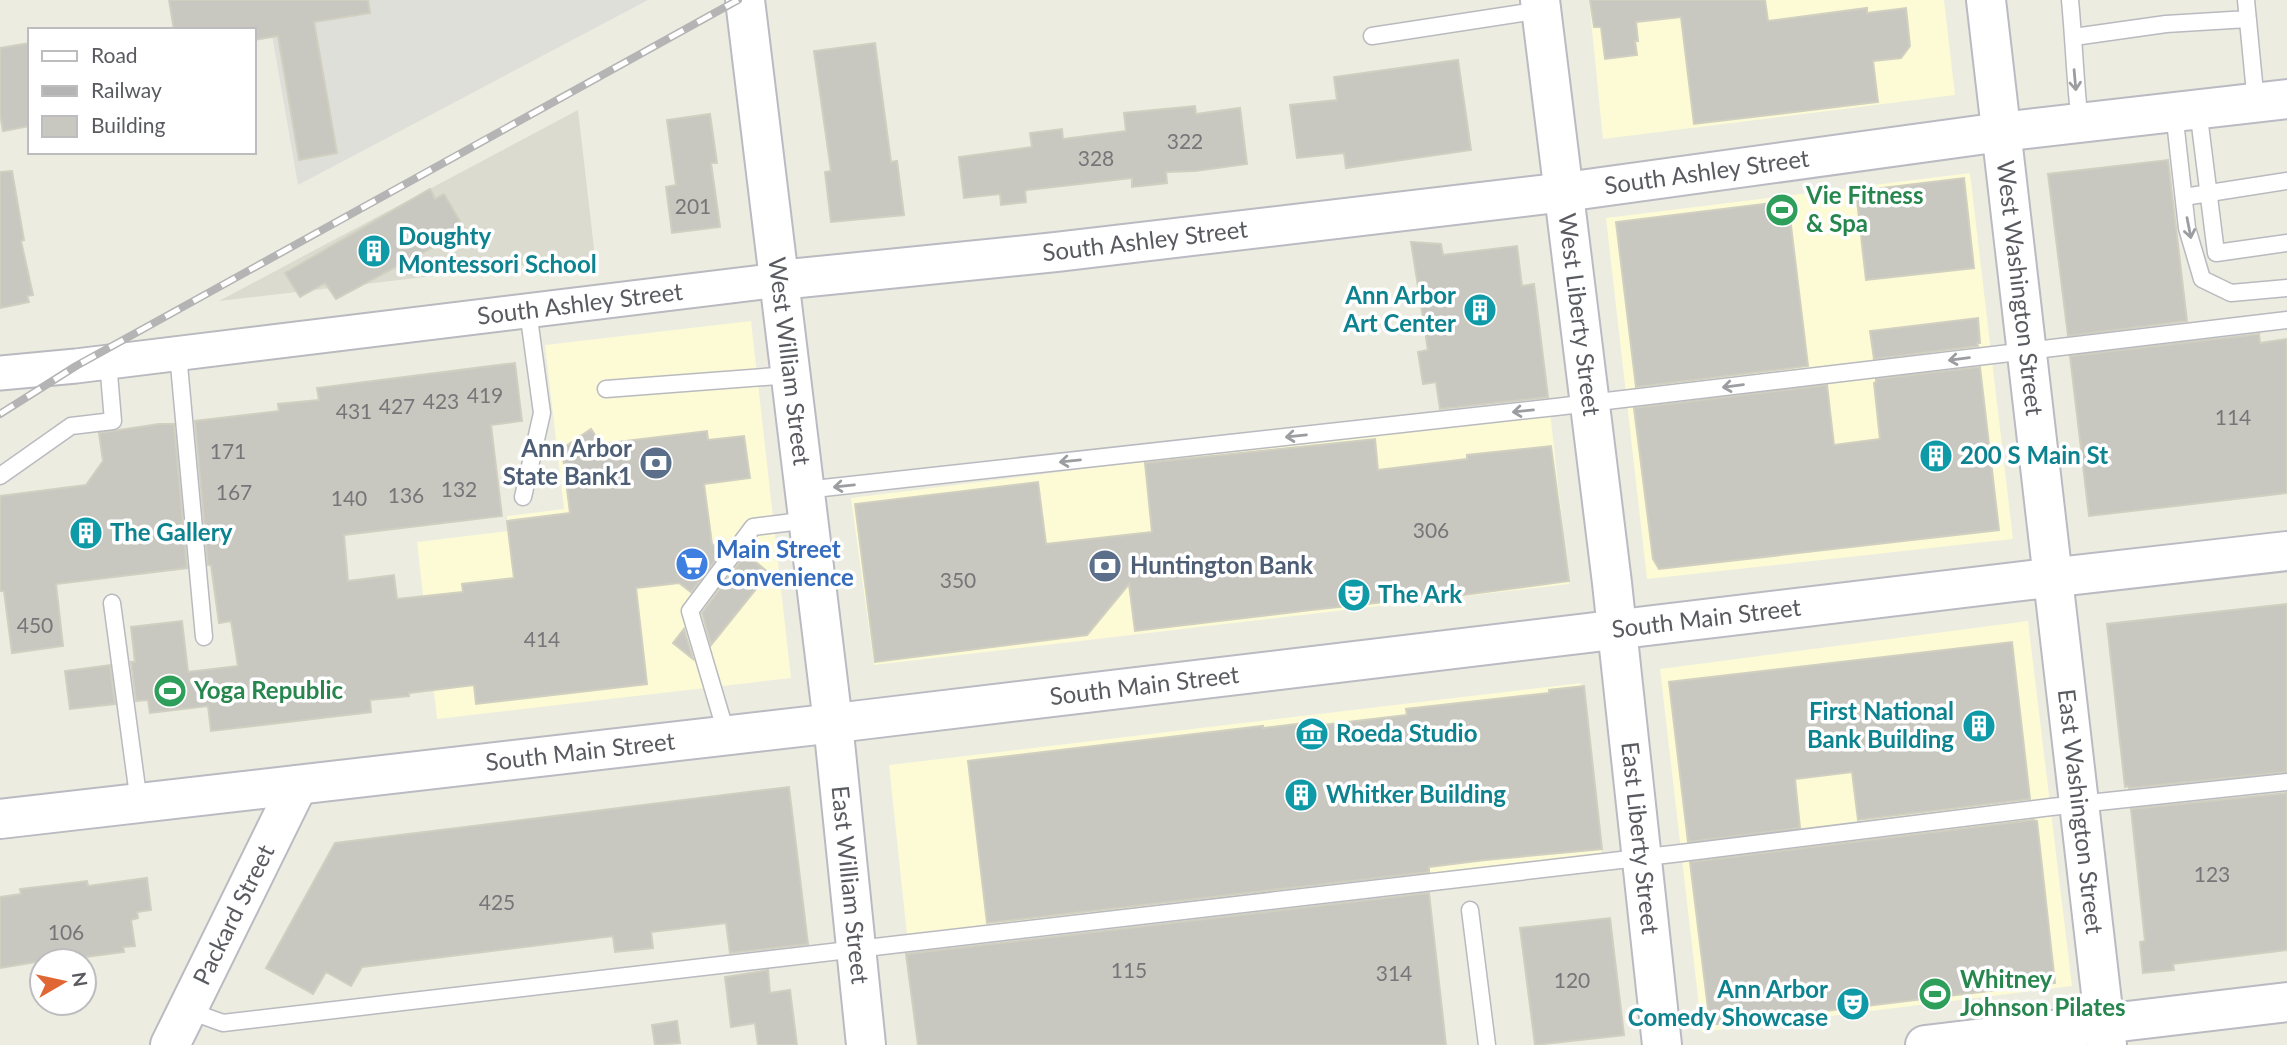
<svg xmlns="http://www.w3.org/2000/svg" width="2287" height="1045" font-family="Lato,sans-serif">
<rect width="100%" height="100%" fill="#ecece1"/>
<!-- commercial -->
<path fill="#fcfbd6" d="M 1589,0 L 1944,0 L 1955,95 L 1603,139 Z
M 1970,173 L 2013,539 L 1647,579 L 1606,218 Z
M 751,321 L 791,678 L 437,719 L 417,542 L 508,531 L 507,516 L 564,509 L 545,345 Z
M 1550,411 L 1569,584 L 874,665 L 851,498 Z
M 2028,621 L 2072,986 L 1702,1032 L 1660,669 Z
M 1581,683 L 1602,853 L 907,935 L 889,765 Z"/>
<!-- industrial -->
<path fill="#dfdfd9" d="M 266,0 L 648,0 L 298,185 Z"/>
<!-- education -->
<path fill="#dcdbcf" d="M 578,110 L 595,257 L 219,301 Z"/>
<!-- building -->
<path fill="#c9c8c0" stroke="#d0cfc0" stroke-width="2" d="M 169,0 L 368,0 L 370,13 L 314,22 L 337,153 L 299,160 L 278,36 L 254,40 L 254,30 L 174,30 Z
M 1590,0 L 1765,0 L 1768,21 L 1867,8 L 1867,13 L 1906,8 L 1910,46 L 1901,58 L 1873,61 L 1878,102 L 1694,124 L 1681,17 L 1636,22 L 1638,41 L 1635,41 L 1637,55 L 1605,59 L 1601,27 L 1594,27 Z
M 30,43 L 30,126 L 3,131 L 0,114 L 0,48 Z
M 875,43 L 891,162 L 897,161 L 904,215 L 831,222 L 825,172 L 831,171 L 814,51 Z
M 1458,60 L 1471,150 L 1346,168 L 1344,153 L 1297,158 L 1290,105 L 1337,100 L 1334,77 Z
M 1195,106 L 1196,114 L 1240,108 L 1247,164 L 1195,171 L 1166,172 L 1167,183 L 1132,187 L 1132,178 L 1027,190 L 1025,191 L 1026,202 L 1001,205 L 1000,194 L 964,198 L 959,157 L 1032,147 L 1030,133 L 1062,129 L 1063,139 L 1126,131 L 1124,113 Z
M 710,114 L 717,163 L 711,163 L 720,227 L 672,233 L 666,187 L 676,185 L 667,120 Z
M 2168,160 L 2187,321 L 2068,336 L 2048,174 Z
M 12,171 L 24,240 L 21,241 L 33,295 L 27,296 L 29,302 L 0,308 L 0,172 Z
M 1964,178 L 1974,268 L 1866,280 L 1856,191 Z
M 430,189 L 435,199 L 444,194 L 465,230 L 336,299 L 325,283 L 300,297 L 285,273 Z
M 1788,201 L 1808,366 L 1636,387 L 1616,222 Z
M 1411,242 L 1441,244 L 1443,255 L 1517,246 L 1522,286 L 1534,284 L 1548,397 L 1440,409 L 1436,382 L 1423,384 L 1418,352 L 1428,350 Z
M 1978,318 L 1980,343 L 1977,343 L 1978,346 L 1874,359 L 1870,331 Z
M 2259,334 L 2260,343 L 2287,339 L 2287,493 L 2089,516 L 2070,356 Z
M 515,363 L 522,421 L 491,425 L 502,516 L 344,535 L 348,581 L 394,575 L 397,599 L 463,592 L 462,584 L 514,578 L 507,521 L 570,513 L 562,449 L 591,429 L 601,444 L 707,431 L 708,440 L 744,436 L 750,478 L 704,484 L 712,544 L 722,551 L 691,592 L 679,583 L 636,588 L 647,684 L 476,704 L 474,685 L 409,693 L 409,696 L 370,700 L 371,712 L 211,731 L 208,706 L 150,713 L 148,700 L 136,701 L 131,662 L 135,662 L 131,627 L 182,621 L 188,672 L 238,666 L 231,621 L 219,623 L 211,565 L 208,565 L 195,421 L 279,411 L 278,404 L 319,400 L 317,388 Z
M 1980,367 L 1999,530 L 1659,569 L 1653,559 L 1634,408 L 1827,385 L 1834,445 L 1880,439 L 1874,383 L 1876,382 L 1876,379 Z
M 159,424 L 174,424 L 187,568 L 56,584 L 63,646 L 12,653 L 4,591 L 0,591 L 0,496 L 86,485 L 103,461 L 99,433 Z
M 1375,439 L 1378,470 L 1467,459 L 1467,455 L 1551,446 L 1569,581 L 1395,604 L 1394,601 L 1311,610 L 1135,631 L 1129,584 L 1087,635 L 875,662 L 855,504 L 1038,482 L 1046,544 L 1152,532 L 1145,463 Z
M 746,554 L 769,573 L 711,645 L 702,613 Z
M 2287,604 L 2287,772 L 2129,788 L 2128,786 L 2125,787 L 2107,624 Z
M 684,629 L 693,659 L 673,643 Z
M 2012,642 L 2030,799 L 1858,820 L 1852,772 L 1795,779 L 1800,828 L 1688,842 L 1669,682 Z
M 110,665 L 115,704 L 70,709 L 65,671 Z
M 1584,686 L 1602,849 L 1485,860 L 1429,867 L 1429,872 L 987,923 L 968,761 L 1263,726 L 1263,728 L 1322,721 L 1322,725 L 1407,715 L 1406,709 L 1549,693 L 1549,690 Z
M 789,787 L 808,944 L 730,953 L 726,923 L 651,932 L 653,948 L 615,952 L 613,936 L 362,967 L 351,986 L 326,972 L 313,994 L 266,968 L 335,843 Z
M 2287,793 L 2287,950 L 2173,964 L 2174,970 L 2143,973 L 2140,942 L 2145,941 L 2131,809 Z
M 2033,820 L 2037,821 L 2055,983 L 1710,1025 L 1690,862 Z
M 147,878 L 151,910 L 137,912 L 138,918 L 131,920 L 135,946 L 123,947 L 124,952 L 78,958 L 78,961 L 42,961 L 0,968 L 0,897 L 21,894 L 20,889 L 87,881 L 88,886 Z
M 1429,893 L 1446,1045 L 918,1045 L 906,954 Z
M 1610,918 L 1624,1035 L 1535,1045 L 1520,928 Z
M 768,970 L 770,993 L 790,990 L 797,1045 L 758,1045 L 755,1023 L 731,1027 L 725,977 Z
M 677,1021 L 680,1043 L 655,1045 L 652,1025 Z"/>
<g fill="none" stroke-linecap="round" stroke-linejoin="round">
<defs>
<path id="lane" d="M 2070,0 C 2074,41 2075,82 2080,123
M 2246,0 L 2256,103
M 1372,36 L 1542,10
M 2074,37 L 2166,24 L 2248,19
M 2198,109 L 2216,253 L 2287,243
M 2174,112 L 2187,228 L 2202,279 L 2231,293 L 2287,288
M 2184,197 L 2287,181
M 178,354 L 204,637
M 606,389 L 790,375
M 0,476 L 71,426 L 113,421 L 108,362
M 805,490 L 1556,407 L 2287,320
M 523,497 L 542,413 L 528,311
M 112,603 L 139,803
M 727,736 L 690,611 L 753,527 L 809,520
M 1470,910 L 1487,1045
M 187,1010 L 223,1023 L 1681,853 L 2051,807 L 2287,782"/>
<g id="street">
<path id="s1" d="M 0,373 L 76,366 L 779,280"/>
</g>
<g id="secondary">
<path id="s2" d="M 745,0 L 833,723 L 866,1045"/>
<path id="s3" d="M 1540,0 L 1612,583 L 1662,1045"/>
<path id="s4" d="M 1986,0 L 2107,1045"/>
<path id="s5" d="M 779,280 L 1056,252 L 1565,192 L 2001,132 L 2287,99"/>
<path id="s6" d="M 0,819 L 861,720 L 2014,582 L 2287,551"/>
<path id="s7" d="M 170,1045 L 298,785"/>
<path d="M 1925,1045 L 2287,1002"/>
</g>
</defs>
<!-- lane casing -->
<use href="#lane" stroke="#b9babf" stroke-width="19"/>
<!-- street casing -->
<use href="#street" stroke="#b9babf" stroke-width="37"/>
<!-- secondary casing -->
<use href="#secondary" stroke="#babbc2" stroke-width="42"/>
<!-- lane -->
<use href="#lane" stroke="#fff" stroke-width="16"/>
<!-- street -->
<use href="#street" stroke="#fff" stroke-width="33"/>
<!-- secondary -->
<use href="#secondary" stroke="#fff" stroke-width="38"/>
<defs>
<path id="rail" d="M 0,414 L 76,366 L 738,0"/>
</defs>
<!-- rail casing -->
<use href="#rail" stroke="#b4b4b5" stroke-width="8"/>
<!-- rail -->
<use href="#rail" stroke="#fff" stroke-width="5" stroke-dasharray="16" stroke-linecap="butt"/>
</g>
<!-- one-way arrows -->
<defs><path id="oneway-shaft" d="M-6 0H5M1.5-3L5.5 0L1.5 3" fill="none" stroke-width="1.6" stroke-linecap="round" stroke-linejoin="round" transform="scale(1.75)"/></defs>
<g stroke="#9c9da0">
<use href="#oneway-shaft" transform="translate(2075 80) rotate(85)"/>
<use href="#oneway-shaft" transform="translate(2189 228) rotate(79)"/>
<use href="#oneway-shaft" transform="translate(1959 359) rotate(173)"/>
<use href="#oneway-shaft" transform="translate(1733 386) rotate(173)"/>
<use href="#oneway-shaft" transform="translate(1523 411) rotate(174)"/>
<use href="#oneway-shaft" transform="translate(1296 436) rotate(174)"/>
<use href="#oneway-shaft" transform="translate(1070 461) rotate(174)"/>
<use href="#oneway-shaft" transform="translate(844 486) rotate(174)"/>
</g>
<!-- icons -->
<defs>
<symbol id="stadium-disc" viewBox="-11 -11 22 22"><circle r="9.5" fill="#2e9e5b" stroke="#fff"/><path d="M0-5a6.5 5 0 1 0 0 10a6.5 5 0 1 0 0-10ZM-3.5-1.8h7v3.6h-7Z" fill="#fff"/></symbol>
<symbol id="building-disc" viewBox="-11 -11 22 22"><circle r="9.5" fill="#0f9aa8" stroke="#fff"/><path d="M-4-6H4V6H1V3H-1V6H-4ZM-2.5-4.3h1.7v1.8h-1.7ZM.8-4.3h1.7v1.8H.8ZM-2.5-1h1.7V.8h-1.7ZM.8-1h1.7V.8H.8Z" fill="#fff"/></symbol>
<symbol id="bank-disc" viewBox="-11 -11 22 22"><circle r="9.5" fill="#5c6f8a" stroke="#fff"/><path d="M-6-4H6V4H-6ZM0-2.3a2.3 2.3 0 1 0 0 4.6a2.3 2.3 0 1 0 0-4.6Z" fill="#fff"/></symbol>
<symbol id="supermarket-disc" viewBox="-11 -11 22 22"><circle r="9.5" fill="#3f7fe0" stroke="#fff"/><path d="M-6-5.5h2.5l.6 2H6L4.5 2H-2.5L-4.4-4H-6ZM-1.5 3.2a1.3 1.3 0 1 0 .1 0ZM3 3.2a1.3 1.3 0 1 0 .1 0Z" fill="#fff"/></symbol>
<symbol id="theatre-disc" viewBox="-11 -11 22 22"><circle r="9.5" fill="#0f9aa8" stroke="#fff"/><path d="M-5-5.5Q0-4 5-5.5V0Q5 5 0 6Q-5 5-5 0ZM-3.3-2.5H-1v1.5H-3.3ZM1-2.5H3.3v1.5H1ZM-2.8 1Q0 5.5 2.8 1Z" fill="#fff"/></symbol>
<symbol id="museum-disc" viewBox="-11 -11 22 22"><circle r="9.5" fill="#0f9aa8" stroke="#fff"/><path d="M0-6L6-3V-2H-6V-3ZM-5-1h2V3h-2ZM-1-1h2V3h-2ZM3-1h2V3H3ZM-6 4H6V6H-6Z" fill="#fff"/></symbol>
</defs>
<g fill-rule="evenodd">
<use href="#stadium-disc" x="1763" y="191" width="38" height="38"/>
<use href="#building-disc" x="355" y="232" width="38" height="38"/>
<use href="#building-disc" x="1461" y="291" width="38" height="38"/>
<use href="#building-disc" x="1917" y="437" width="38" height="38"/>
<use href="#bank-disc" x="637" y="444" width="38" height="38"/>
<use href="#building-disc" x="67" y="514" width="38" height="38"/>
<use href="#supermarket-disc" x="673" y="545" width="38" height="38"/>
<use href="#bank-disc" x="1086" y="547" width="38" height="38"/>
<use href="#theatre-disc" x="1335" y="576" width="38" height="38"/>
<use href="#stadium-disc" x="151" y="672" width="38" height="38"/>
<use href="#building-disc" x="1960" y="707" width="38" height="38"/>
<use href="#museum-disc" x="1293" y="715" width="38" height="38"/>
<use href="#building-disc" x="1282" y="776" width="38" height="38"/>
<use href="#stadium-disc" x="1916" y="975" width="38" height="38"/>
<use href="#theatre-disc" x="1834" y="985" width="38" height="38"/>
</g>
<g text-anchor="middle" stroke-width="7" stroke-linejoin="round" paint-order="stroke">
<!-- number labels -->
<g font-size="21" fill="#767679">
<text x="1185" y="149">322</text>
<text x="1096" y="166">328</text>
<text x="693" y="214">201</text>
<text x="485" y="403">419</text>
<text x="441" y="409">423</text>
<text x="397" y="414">427</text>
<text x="354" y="419">431</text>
<text x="2233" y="425">114</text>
<text x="228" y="459">171</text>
<text x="459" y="497">132</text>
<text x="234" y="500">167</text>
<text x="406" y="503">136</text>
<text x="349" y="506">140</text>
<text x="1431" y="538">306</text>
<text x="958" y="588">350</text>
<text x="35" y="633">450</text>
<text x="542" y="647">414</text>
<text x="2212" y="882">123</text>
<text x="497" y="910">425</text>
<text x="66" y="940">106</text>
<text x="1129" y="978">115</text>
<text x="1394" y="981">314</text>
<text x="1572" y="988">120</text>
</g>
<!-- street labels -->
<g font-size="24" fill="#5a5b61" stroke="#fff">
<text dy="8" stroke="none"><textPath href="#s5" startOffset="934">South Ashley Street</textPath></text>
<text dy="8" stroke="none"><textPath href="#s5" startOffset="368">South Ashley Street</textPath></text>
<text dy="8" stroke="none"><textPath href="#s4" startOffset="290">West Washington Street</textPath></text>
<text dy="8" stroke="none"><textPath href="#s1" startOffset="584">South Ashley Street</textPath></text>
<text dy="8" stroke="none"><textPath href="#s3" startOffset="317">West Liberty Street</textPath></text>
<text dy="8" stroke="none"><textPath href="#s2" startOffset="364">West William Street</textPath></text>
<text dy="8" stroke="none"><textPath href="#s6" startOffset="1718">South Main Street</textPath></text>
<text dy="8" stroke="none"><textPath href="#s6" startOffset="1152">South Main Street</textPath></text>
<text dy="8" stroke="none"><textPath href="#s6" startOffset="584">South Main Street</textPath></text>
<text dy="8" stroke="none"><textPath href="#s4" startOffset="817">East Washington Street</textPath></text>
<text dy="8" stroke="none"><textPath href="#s3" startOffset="844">East Liberty Street</textPath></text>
<text dy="8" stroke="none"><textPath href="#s2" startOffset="891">East William Street</textPath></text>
<text dy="8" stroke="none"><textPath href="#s7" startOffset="145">Packard Street</textPath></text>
</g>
<!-- leisure labels -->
<g font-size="24" font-weight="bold" fill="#27864d" stroke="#fff" text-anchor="start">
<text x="1806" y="204">Vie Fitness<tspan x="1806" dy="28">&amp; Spa</tspan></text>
<text x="194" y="699">Yoga Republic</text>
<text x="1960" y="988">Whitney<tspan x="1960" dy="28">Johnson Pilates</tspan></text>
</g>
<!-- culture labels -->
<g font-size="24" font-weight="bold" fill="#0d838f" stroke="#fff" text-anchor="start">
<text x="398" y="245">Doughty<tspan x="398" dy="28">Montessori School</tspan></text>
<text x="1456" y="304" text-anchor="end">Ann Arbor<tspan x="1456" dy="28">Art Center</tspan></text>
<text x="1960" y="464">200 S Main St</text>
<text x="110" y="541">The Gallery</text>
<text x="1378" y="603">The Ark</text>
<text x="1954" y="720" text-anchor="end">First National<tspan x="1954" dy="28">Bank Building</tspan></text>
<text x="1336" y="742">Roeda Studio</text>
<text x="1326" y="803">Whitker Building</text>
<text x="1828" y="998" text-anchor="end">Ann Arbor<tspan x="1828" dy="28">Comedy Showcase</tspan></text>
</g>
<!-- service labels -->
<g font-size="24" font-weight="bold" fill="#4e5e75" stroke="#fff" text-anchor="end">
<text x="632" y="457">Ann Arbor<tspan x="632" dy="28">State Bank1</tspan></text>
<text x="1130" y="574" text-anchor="start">Huntington Bank</text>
</g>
<!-- shop labels -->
<g font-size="24" font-weight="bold" fill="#366cbe" stroke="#fff" text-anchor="start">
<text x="716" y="558">Main Street<tspan x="716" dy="28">Convenience</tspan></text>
</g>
</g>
<!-- legend -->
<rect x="28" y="28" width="228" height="126" fill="#ffffff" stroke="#bdbdc0" stroke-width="2"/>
<rect x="42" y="51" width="35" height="10" fill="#ffffff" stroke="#bdbdc0" stroke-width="2"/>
<text x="91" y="63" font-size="21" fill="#5a5b61">Road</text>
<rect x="42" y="86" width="35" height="10" fill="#b4b4b5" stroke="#bdbdc0" stroke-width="2"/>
<text x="91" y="98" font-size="21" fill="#5a5b61">Railway</text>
<rect x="42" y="116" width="35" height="21" fill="#c9c8c0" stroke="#bdbdc0" stroke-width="2"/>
<text x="91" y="133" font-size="21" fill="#5a5b61">Building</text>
<!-- north arrow -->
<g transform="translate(63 982) rotate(81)"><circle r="33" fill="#ffffff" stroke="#bdbdc0" stroke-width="2"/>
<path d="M0-5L12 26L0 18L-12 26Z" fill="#e06733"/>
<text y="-10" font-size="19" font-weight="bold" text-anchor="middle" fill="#5a5b61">N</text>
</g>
</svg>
